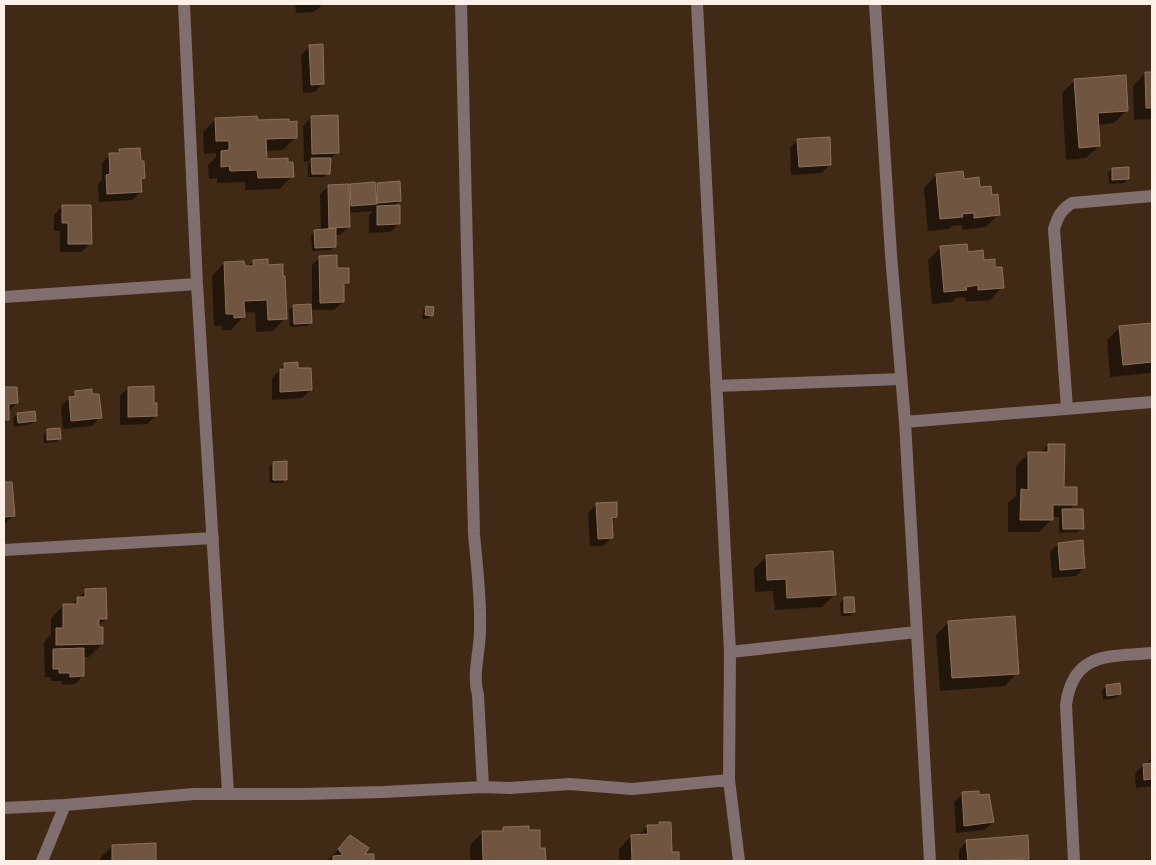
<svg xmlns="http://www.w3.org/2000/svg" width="1156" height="865" font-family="'Times New Roman',serif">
<rect width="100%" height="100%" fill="#412a15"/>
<!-- shadow -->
<path fill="#0007" d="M 295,4 L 323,4 L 314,12 L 296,13 Z
M 310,46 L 323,83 L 315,92 L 303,93 L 301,55 Z
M 1145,73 L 1152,73 L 1152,119 L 1134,120 L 1133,86 Z
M 1074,81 L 1127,110 L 1114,123 L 1097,125 L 1099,146 L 1086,158 L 1066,160 L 1062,93 Z
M 311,117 L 337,152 L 329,161 L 329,173 L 325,177 L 308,177 L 308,164 L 310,161 L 304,162 L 303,126 Z
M 216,119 L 256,121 L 296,137 L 283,150 L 265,151 L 266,160 L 292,176 L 280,189 L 245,190 L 245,182 L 217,183 L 217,178 L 209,179 L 208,165 L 216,157 L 216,153 L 204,154 L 203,132 Z
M 798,140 L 830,164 L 822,173 L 791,175 L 790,148 Z
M 119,150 L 143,178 L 140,181 L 141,192 L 132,200 L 99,202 L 98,184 L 102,180 L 102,163 L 110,155 L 115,154 Z
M 1112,169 L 1128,179 L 1124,183 L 1109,184 L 1108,173 Z
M 936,175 L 963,180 L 979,188 L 990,196 L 998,214 L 986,227 L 962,230 L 962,225 L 952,226 L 949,229 L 928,231 L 924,188 Z
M 377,184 L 399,201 L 394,206 L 399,224 L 390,232 L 369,233 L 369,215 L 373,211 L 348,213 L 349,227 L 340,235 L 335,235 L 335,246 L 331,250 L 312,251 L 311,235 L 315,231 L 321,231 L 320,194 L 329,186 L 348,188 L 351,185 L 374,187 Z
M 62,206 L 90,243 L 82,252 L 60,252 L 60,231 L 54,231 L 54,215 Z
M 940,248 L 967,253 L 983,261 L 1002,287 L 990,300 L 966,302 L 965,297 L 956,298 L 953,302 L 932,304 L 928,260 Z
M 320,257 L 348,282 L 342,288 L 343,302 L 334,310 L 310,310 L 311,322 L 307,326 L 290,327 L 289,310 L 293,306 L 312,305 L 312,265 Z
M 253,261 L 267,266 L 285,318 L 273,331 L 256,332 L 255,312 L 243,313 L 243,317 L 231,330 L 222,330 L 222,326 L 214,326 L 212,276 L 224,263 L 247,267 Z
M 427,308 L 431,315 L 428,319 L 422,319 L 423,311 Z
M 1152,324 L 1152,373 L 1110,377 L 1107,340 L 1120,327 Z
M 284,364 L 297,369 L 311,390 L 302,398 L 272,400 L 272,379 Z
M 4,388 L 17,403 L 8,412 L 8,419 L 4,424 Z
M 128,388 L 153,405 L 156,416 L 147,424 L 120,425 L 120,396 Z
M 76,392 L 100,417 L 92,426 L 63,429 L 61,406 Z
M 17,414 L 35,421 L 31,424 L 14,427 L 13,418 Z
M 48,430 L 59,439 L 56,442 L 44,443 L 44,434 Z
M 1048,445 L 1063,488 L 1075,504 L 1069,510 L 1082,528 L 1078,532 L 1059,533 L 1059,517 L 1051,517 L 1051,520 L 1039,532 L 1008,532 L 1008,503 L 1016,496 L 1016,466 L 1029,453 L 1040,453 Z
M 273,463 L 286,479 L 282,483 L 270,483 L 269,467 Z
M 4,483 L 11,483 L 14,516 L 4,524 Z
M 597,504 L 616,517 L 611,522 L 612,537 L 603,546 L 590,546 L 588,513 Z
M 1058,544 L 1084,568 L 1076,576 L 1052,578 L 1050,552 Z
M 766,557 L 835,594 L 822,607 L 775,610 L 773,591 L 755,592 L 754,569 Z
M 86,590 L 106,619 L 96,628 L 102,644 L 89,657 L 83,657 L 83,676 L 75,684 L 62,685 L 62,681 L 51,681 L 51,677 L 45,677 L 44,642 L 51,635 L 51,618 L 63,606 L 70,606 Z
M 844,599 L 854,612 L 850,616 L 841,616 L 840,603 Z
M 949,622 L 1017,673 L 1005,686 L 940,691 L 936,635 Z
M 1106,686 L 1120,694 L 1116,698 L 1103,700 L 1102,690 Z
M 1152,757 L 1152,786 L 1136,788 L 1135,774 L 1143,765 L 1146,765 Z
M 963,794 L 978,797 L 993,822 L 984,830 L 956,833 L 954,802 Z
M 670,823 L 671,854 L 678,853 L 678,861 L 619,861 L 619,849 L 631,836 L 638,836 L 648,826 Z
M 504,828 L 539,849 L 544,849 L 544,861 L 470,861 L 470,845 L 482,833 L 500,832 Z
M 350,837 L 363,856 L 373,855 L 373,861 L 327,861 Z
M 967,841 L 1028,859 L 1025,861 L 959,861 L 959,850 Z
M 154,844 L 155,861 L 100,861 L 100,858 L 112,846 Z"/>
<!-- building -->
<path fill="#705540" stroke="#8d705b" d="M 323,44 L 324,84 L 311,85 L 309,45 Z
M 1145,72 L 1152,72 L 1152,108 L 1146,108 Z
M 1126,75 L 1128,111 L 1098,113 L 1100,146 L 1079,148 L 1074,79 Z
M 338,115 L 339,153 L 312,154 L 311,116 Z
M 257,116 L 258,120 L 289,119 L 289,122 L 297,121 L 297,138 L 266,139 L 267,159 L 288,158 L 288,162 L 293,162 L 294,177 L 258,178 L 257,170 L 230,171 L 229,166 L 221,167 L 221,151 L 229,150 L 229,141 L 216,141 L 215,118 Z
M 830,137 L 831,165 L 799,167 L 797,139 Z
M 140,148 L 141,161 L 144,161 L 145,178 L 141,179 L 142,192 L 107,194 L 106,175 L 110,174 L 109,153 L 119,153 L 119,149 Z
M 311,158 L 331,158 L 330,174 L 312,174 Z
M 1129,167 L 1129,179 L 1112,180 L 1112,168 Z
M 963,171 L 964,179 L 979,177 L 980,187 L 991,186 L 992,195 L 998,194 L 1000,215 L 974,218 L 974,213 L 962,214 L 963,217 L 940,219 L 936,174 Z
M 400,181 L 401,201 L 377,203 L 377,183 Z
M 375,182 L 377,204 L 351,206 L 350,184 Z
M 349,184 L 350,227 L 329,228 L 328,185 Z
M 62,205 L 91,205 L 92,244 L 68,244 L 68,223 L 62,223 Z
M 400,205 L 400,224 L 377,225 L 377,206 Z
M 336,228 L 336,247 L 315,248 L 314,230 Z
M 967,244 L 968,252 L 983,250 L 984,260 L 995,259 L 995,267 L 1002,267 L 1004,288 L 978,290 L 978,285 L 966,287 L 967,290 L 944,292 L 940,246 Z
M 337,255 L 337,268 L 349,268 L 349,283 L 344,283 L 344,302 L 320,303 L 319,256 Z
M 268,259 L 268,265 L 283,264 L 283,276 L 285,276 L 287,319 L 268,320 L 267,300 L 244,301 L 245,317 L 234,318 L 234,314 L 226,314 L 224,262 L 244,261 L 245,266 L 253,266 L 253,260 Z
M 311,304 L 312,323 L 294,324 L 293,305 Z
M 426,306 L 434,307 L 433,316 L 425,315 Z
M 1152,323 L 1152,362 L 1123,365 L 1119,326 Z
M 298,362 L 298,368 L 311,368 L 312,390 L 280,392 L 280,369 L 284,369 L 284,363 Z
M 154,386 L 154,403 L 157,403 L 157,416 L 128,417 L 128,387 Z
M 4,387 L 17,387 L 18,403 L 9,404 L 9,420 L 4,420 Z
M 92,389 L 92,394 L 99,394 L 102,418 L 71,421 L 69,397 L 75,396 L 75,391 Z
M 35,411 L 36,421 L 18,423 L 17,413 Z
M 60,428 L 61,439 L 47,440 L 47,429 Z
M 1048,444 L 1065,444 L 1064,487 L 1077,487 L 1077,505 L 1053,505 L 1053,520 L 1020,520 L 1021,489 L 1028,490 L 1028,452 L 1048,452 Z
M 287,461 L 287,480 L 273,480 L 273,462 Z
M 4,482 L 12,482 L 15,516 L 4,517 Z
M 617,502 L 617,517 L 612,518 L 613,538 L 598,539 L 596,503 Z
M 1062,509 L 1083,509 L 1084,529 L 1063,529 Z
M 1083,540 L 1085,568 L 1060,570 L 1058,543 Z
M 833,551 L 836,595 L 787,598 L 786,579 L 767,580 L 766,555 Z
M 106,588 L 107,619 L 99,619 L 99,627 L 103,627 L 103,644 L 56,645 L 56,628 L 63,628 L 63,604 L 77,604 L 77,597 L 85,597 L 85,589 Z
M 844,597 L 854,597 L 855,612 L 844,613 Z
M 1015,616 L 1019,674 L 952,678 L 948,621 Z
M 84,648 L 84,676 L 70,677 L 70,673 L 59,673 L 59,669 L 53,669 L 53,649 Z
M 1120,683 L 1121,694 L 1107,696 L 1106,685 Z
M 1152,763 L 1152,779 L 1144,780 L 1143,764 Z
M 979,791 L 979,795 L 989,794 L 994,822 L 964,826 L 962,792 Z
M 659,822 L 671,822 L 672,852 L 679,852 L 679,861 L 632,861 L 631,835 L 648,834 L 647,825 L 659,825 Z
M 529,826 L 529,830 L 540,830 L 540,848 L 545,848 L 546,861 L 483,861 L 482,831 L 503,831 L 503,827 Z
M 350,835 L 369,848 L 365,854 L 374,854 L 374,861 L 384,861 L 333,861 L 333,856 L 343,855 L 338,849 Z
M 1028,835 L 1029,859 L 968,861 L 966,840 Z
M 156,843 L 156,861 L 112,861 L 112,845 Z"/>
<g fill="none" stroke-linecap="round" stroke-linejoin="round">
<!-- minor -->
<path stroke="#806f6e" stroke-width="12" d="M 184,4 L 197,284 L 228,793
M 461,4 L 474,534 C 477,567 481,598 480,630 C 480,652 472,674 478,695 L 483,787
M 697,4 L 730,652 L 917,632
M 875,4 L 891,255 L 905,422 L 930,861
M 4,297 L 197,284
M 716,386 L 901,379
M 1067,408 L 1054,229 C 1058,216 1061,210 1072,203 L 1152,196
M 905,422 L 1152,402
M 4,550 L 213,538
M 729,780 L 739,861
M 4,808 L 65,805 L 194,794 L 304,794 L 383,792 L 483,787 L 510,788 L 570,784 L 632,789 L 729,780 L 730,652
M 42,861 L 65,805
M 1074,861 L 1066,705 C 1073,651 1109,657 1152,653"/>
</g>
<!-- border -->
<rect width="1156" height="865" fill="none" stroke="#fdf0e6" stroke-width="10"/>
</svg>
